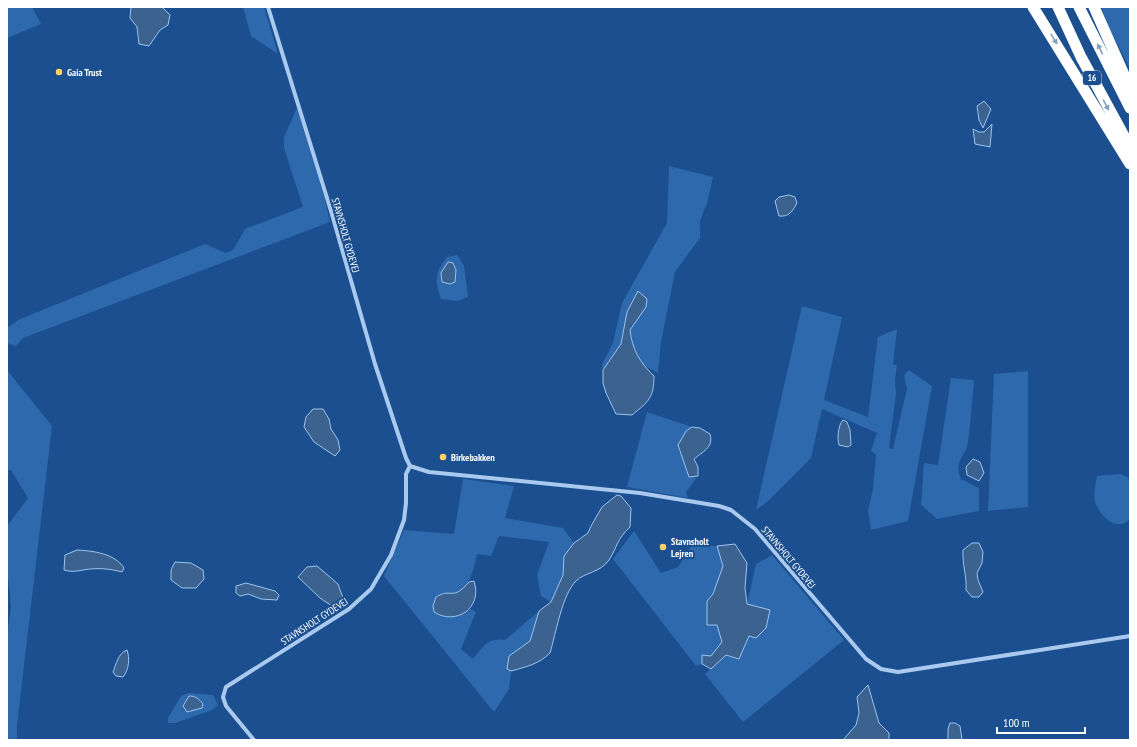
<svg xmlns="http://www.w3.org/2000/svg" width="1137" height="747" font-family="'PT Sans Narrow',sans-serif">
<rect width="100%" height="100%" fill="#1b4f8f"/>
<!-- green -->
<path fill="#2e69ad" d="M 7,7 L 32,7 L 41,24 L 7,38 Z
M 243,7 L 264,7 L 278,54 L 251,36 Z
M 1101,7 L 1130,7 L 1130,69 L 1108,26 Z
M 297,108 L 324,196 L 330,222 L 23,338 L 16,346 L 7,343 L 7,328 L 18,320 L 205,244 L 226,253 L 233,250 L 245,229 L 303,207 L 284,148 L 284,137 Z
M 669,166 L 713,177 L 707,203 L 700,221 L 700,238 L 675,272 L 661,342 L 658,373 L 643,365 L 632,343 L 630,330 L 646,307 L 627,312 L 621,344 L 603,370 L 602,365 L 613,343 L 622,303 L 667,223 Z
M 457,255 L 464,266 L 468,297 L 458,301 L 441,299 C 434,280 435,273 447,257 Z
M 802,306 L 842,317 L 824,400 L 868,417 L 878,337 L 897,329 L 893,365 L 897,365 L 895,380 L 896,394 L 889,448 L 893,449 L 907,389 L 904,375 L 909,370 L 932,386 L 908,521 L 871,530 L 868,510 L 873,489 L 876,455 L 871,451 L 877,433 L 822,409 L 811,458 L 767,502 L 756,510 Z
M 7,370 L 52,426 L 17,725 L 17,740 L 7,740 L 7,637 L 11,606 L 7,568 L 7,526 L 28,498 L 11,470 L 7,471 Z
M 1028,371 L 1028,507 L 988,511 L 994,374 Z
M 951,378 L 974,380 C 972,400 971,421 968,442 C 966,457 953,459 961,479 L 979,488 L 979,511 L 937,519 L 921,505 L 924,463 L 938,465 Z
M 647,412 L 692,427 L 686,431 L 679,451 L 683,456 L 687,472 L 695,478 L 698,476 L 686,492 L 688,498 L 627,487 Z
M 1120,474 L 1127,477 L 1130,480 L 1130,519 C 1116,533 1100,516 1095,502 C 1093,495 1096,483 1097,476 Z
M 463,479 L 514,486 L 505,518 L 563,528 L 574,543 L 564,556 L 564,575 L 551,602 L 541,596 L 537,575 L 549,542 L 499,536 L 491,556 L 477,554 C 474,566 470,591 455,594 C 451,595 446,593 442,593 L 455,617 L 471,609 L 476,612 L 461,649 L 473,659 C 483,646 488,637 505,640 L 539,611 L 530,641 L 507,669 L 511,671 L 509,689 L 494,712 L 384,576 L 404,530 L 454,534 Z
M 634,531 L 661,573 L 678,567 L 692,545 L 717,546 L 723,566 L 713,594 L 707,601 L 707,624 L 717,625 L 723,642 L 711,657 L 702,655 L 702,664 L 696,666 L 613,559 Z
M 772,555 L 844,640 L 743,722 L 705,674 L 726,655 L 739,659 L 746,640 L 749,636 L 757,638 L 747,604 L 756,564 Z
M 188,693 L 213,695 L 218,705 L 212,710 L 175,723 L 168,723 L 168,718 L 181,696 Z"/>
<!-- water -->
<path fill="#3c6290" stroke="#9cc4f0" d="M 131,7 L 162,7 L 170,15 L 168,25 L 160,30 L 149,46 L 139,44 L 137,27 L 130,18 Z
M 984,101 L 991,109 L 983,128 L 979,120 L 977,106 Z
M 992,124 L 990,147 L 975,144 L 973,129 L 979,132 L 984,132 Z
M 789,195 L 795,197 L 797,203 C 792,212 789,217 779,216 L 775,201 L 779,197 Z
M 448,262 L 453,263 L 456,270 L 455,282 L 450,284 L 442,282 L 441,273 Z
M 638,291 L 647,299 L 646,307 L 630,330 C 632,349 640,363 654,376 C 654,398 648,402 632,415 L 616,414 L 606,393 L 603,383 L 603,370 L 621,344 L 627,312 Z
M 313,409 L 323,409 L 329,419 L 331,429 L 338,440 L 340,450 L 335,456 L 314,442 L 304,427 L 306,417 Z
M 843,420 L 847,422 L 850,430 L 851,445 L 848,447 L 839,445 C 837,439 838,425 843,420 Z
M 692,427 L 700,428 L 710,434 C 714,448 702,452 694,459 L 698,467 L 698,476 L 689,477 L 678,445 L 686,431 Z
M 973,459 L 980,462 L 984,473 L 979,481 L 967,475 L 966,467 Z
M 617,495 L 621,496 L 631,508 L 630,527 C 616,540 618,546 609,560 C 600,573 585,572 576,581 C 562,595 556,633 550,653 C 539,664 526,667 511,671 L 507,669 L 509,656 L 530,641 L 539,611 L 551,602 L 563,575 L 564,556 L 574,543 L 588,533 L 591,526 L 602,507 Z
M 972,543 L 979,543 L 983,552 L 982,563 L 977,573 L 978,580 L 983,592 L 979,597 L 972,597 L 966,590 C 967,576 962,564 963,550 Z
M 735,544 L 747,563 L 745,588 L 747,604 L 770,610 L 766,628 L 756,638 L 749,636 L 739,659 L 726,655 L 711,669 L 702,664 L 702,655 L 711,656 L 722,642 L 717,625 L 707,625 L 707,601 L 713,594 L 723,566 L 717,546 Z
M 77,550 C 93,551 114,553 124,568 L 122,572 C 111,569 101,568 90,569 C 80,570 74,573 64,570 L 65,555 Z
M 175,562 L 191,563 L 203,570 L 204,579 L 196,588 L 182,588 L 171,580 L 171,570 Z
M 317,566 L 338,584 L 344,601 L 332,606 L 320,598 L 298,577 L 307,567 Z
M 474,581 C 483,608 456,626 434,612 L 433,606 L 436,597 C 452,587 452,602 469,582 Z
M 246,583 L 275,591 L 279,595 L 277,600 L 261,599 L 248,594 L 240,596 L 236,593 L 236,586 Z
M 127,650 C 130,658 129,670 123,677 L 116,676 L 113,672 C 116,665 118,653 127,650 Z
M 868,685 L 879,723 L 889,733 L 889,740 L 843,740 L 856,725 L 859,713 L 857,697 Z
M 189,696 C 196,696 199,699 203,704 L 202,708 L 187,712 L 183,706 Z
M 950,723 L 955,723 L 960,726 L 962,740 L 948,740 L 948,729 Z"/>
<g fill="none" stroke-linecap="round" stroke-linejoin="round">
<!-- minor -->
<path stroke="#a9c9ee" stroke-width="4" d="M 268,7 L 331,211 L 375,364 L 406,458 L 410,466 L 429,472 L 640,493 L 719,506 L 731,510 L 755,529 L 866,659 L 881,669 L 898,672 L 1130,636
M 254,740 L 226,706 L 223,697 L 226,687 L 349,609 L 371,589 L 391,555 L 404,520 L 406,503 L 406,474 L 410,466"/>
<!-- motorway -->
<path stroke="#fff" stroke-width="11" d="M 1033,7 L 1130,164
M 1058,7 L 1081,57 L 1130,147
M 1079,7 L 1130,108
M 1094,7 L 1130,88"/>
</g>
<!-- one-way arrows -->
<defs><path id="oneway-solid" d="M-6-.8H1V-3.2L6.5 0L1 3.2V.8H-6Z"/></defs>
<g fill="#829ec1">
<use href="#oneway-solid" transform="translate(1054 39) rotate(58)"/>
<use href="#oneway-solid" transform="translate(1100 49) rotate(-116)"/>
<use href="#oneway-solid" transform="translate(1106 105) rotate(62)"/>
</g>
<!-- markers -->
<g fill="#ffd166" stroke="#1b4f8f" stroke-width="1.5">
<circle cx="59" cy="72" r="4"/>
<circle cx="443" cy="457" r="4"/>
<circle cx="663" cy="547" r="4"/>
</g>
<g text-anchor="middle" stroke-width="4" stroke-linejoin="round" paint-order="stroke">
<!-- shield labels -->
<rect fill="#1b4f8f" stroke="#bbcadd" stroke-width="1" x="1083" y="71" width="18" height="14" rx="3"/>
<g font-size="9" font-weight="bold" fill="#fff">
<text x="1092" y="81">16</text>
</g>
<!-- poi labels -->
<g font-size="10" font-weight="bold" fill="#fff" stroke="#1b4f8f" text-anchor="start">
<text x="67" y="76">Gaia Trust</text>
<text x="451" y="461">Birkebakken</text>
<text x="671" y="545">Stavnsholt<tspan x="671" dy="12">Lejren</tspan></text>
</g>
<!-- street labels -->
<g font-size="10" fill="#fff" stroke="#1b4f8f">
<text transform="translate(346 235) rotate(74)" y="4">STAVNSHOLT GYDEVEJ</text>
<text transform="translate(789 557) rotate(50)" y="4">STAVNSHOLT GYDEVEJ</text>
<text transform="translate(314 621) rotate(-33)" y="4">STAVNSHOLT GYDEVEJ</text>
</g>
</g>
<!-- border -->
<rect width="1137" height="747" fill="none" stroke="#ffffff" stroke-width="16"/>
<!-- scale -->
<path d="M997 727v6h88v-6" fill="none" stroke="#ffffff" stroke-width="2"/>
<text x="1003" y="727" font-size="12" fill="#ffffff" stroke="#1b4f8f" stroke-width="3" paint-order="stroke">100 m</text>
</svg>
